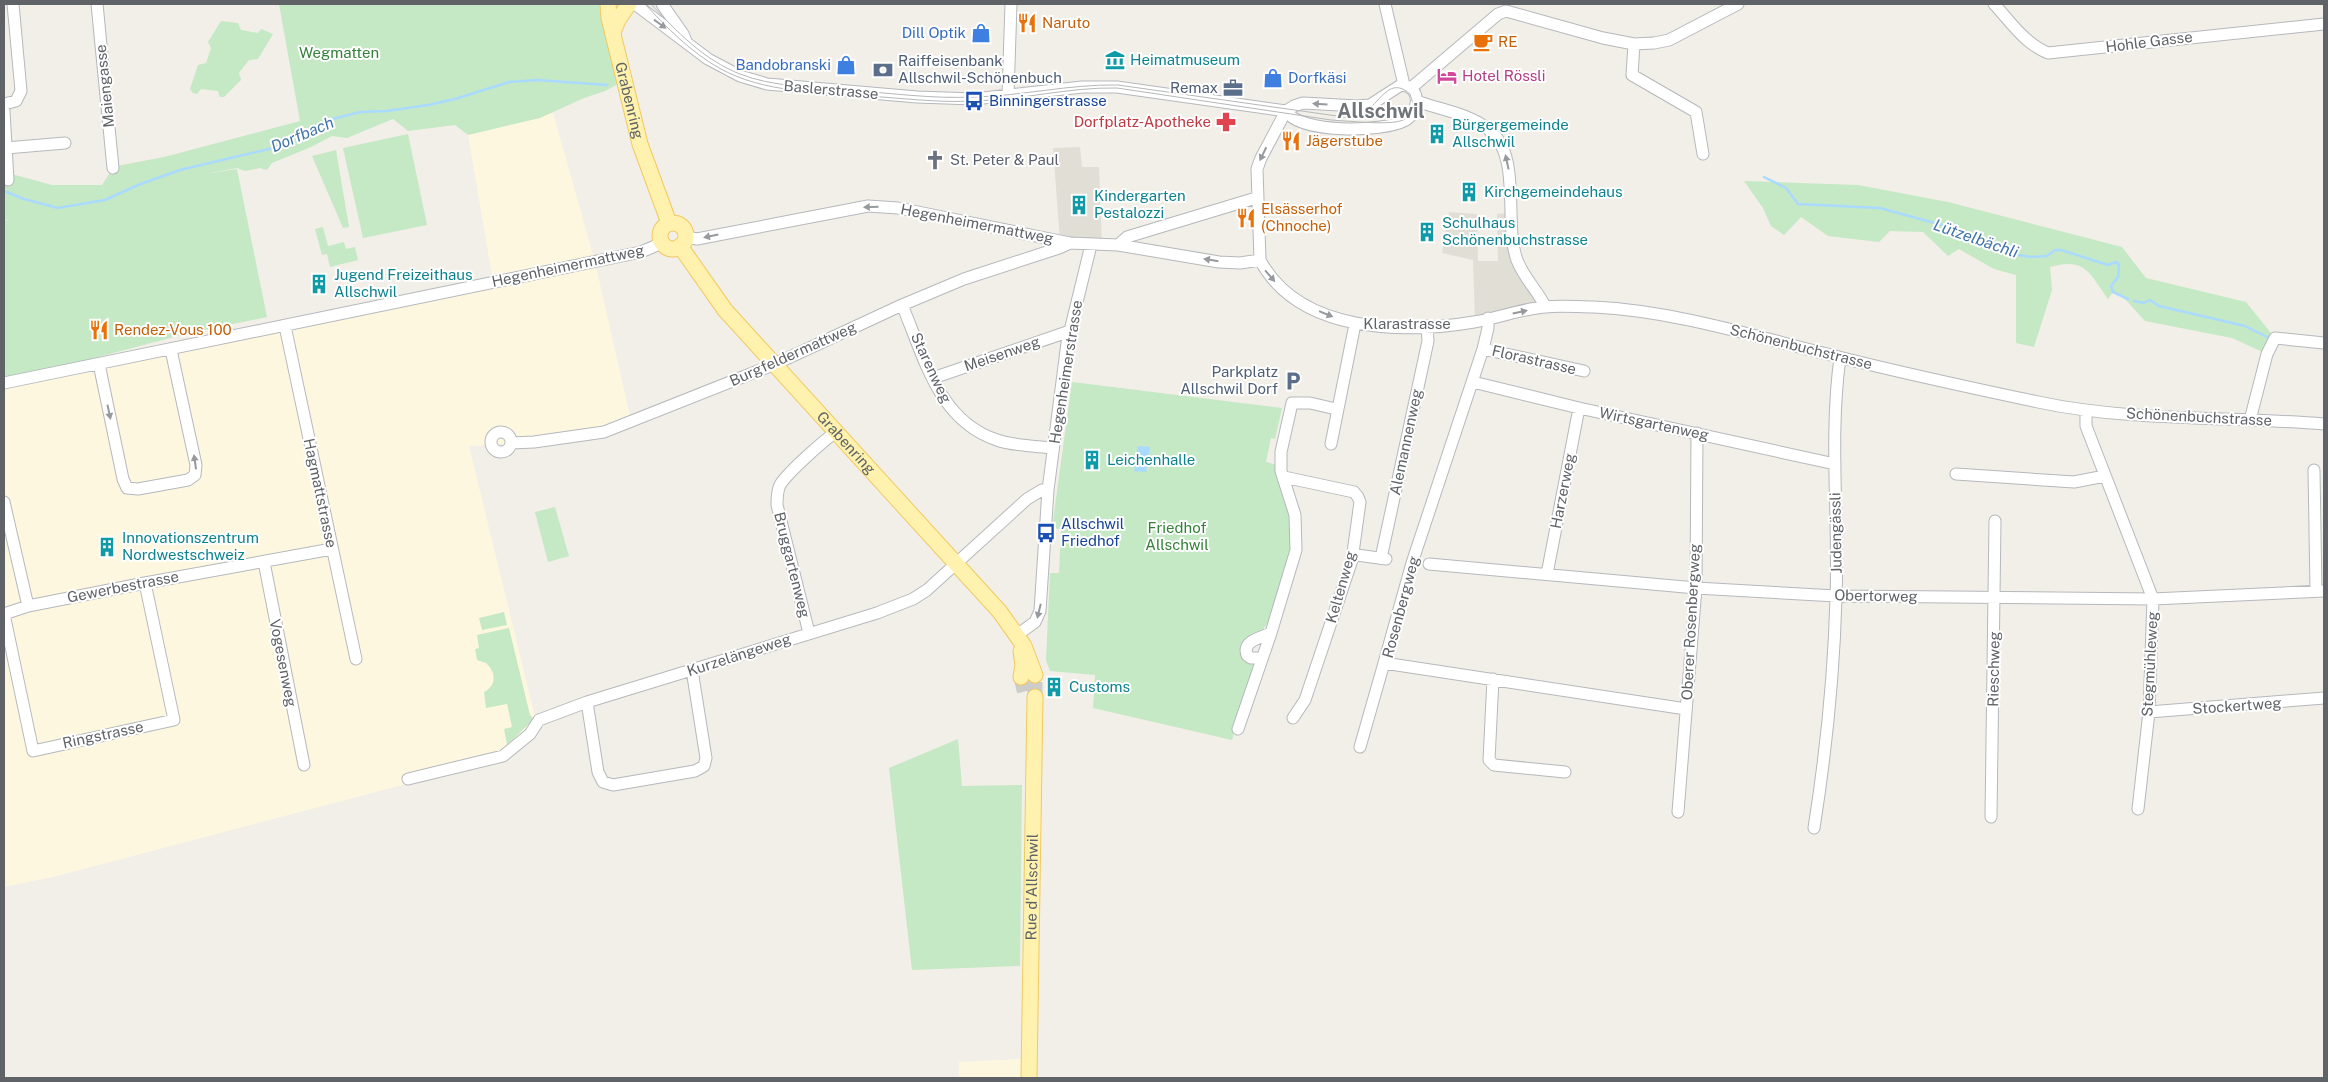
<svg xmlns="http://www.w3.org/2000/svg" width="2328" height="1082" font-family="'Public Sans',sans-serif">
<rect width="100%" height="100%" fill="#f1efe8"/>
<!-- commercial -->
<path fill="#fef7e0" d="M 553,113 L 595,262 L 631,421 L 534,442 L 469,446 L 534,713 L 539,720 L 505,758 L 57,876 L 4,887 L 4,383 L 493,281 L 468,135 Z
M 1021,1059 L 1021,1078 L 959,1078 L 959,1062 Z"/>
<!-- education -->
<path fill="#e1ded6" d="M 1080,147 L 1082,167 L 1099,167 L 1102,245 L 1060,241 L 1053,148 Z
M 1449,212 L 1477,214 L 1478,261 L 1498,261 L 1497,214 L 1510,213 L 1511,236 L 1545,306 L 1475,322 L 1473,260 L 1442,253 Z"/>
<!-- green -->
<path fill="#c5e8c5" d="M 279,4 L 608,4 L 620,63 L 614,72 L 620,83 L 605,91 L 584,98 L 540,118 L 468,135 L 455,125 L 408,131 L 393,119 L 347,138 L 332,136 L 311,147 L 272,163 L 267,170 L 260,168 L 245,171 L 237,168 L 205,174 L 237,169 L 267,317 L 185,334 L 4,382 L 4,221 L 10,219 L 4,220 L 4,172 L 52,185 L 102,185 L 113,168 L 122,165 L 164,157 L 300,121 Z
M 221,21 L 238,23 L 241,30 L 258,33 L 261,29 L 273,34 L 258,59 L 249,60 L 239,73 L 241,80 L 224,97 L 220,97 L 218,91 L 201,89 L 197,94 L 193,93 L 190,89 L 198,65 L 206,63 L 211,48 L 208,42 Z
M 408,134 L 427,225 L 363,238 L 343,148 Z
M 336,150 L 349,227 L 343,228 L 312,156 Z
M 1744,181 L 1858,185 L 1948,202 L 2122,247 L 2146,278 L 2246,302 L 2275,338 L 2267,354 L 2232,338 L 2145,321 L 2124,298 L 2113,292 L 2108,299 C 2089,273 2086,257 2050,267 L 2052,290 L 2034,347 L 2016,343 L 2016,275 L 1994,269 L 1959,249 L 1948,256 L 1923,232 L 1890,231 L 1879,242 L 1828,236 L 1801,217 L 1784,235 L 1771,226 L 1763,208 Z
M 323,227 L 328,246 L 344,242 L 346,249 L 355,247 L 358,260 L 330,267 L 327,254 L 322,255 L 315,229 Z
M 1072,382 L 1282,408 L 1275,439 L 1271,438 L 1266,462 L 1274,464 L 1277,469 L 1290,514 L 1292,545 L 1269,621 L 1244,657 L 1253,665 L 1253,670 L 1232,740 L 1093,708 L 1095,675 L 1050,671 L 1046,660 L 1050,573 L 1059,573 L 1061,529 L 1052,528 Z
M 555,507 L 569,556 L 548,562 L 535,512 Z
M 504,612 L 507,625 L 482,630 L 479,618 Z
M 509,628 L 530,715 L 534,719 L 507,745 L 504,729 L 512,727 L 507,704 L 486,708 L 484,692 C 497,685 496,672 486,663 L 477,660 L 475,649 L 479,648 L 477,635 Z
M 958,739 L 962,786 L 1022,785 L 1020,966 L 912,970 L 889,768 Z"/>
<!-- water -->
<path fill="#aadaff" d="M 1138,446 L 1150,447 L 1146,472 L 1134,471 Z"/>
<g fill="none" stroke-linecap="round" stroke-linejoin="round">
<!-- stream -->
<path stroke="#aadaff" stroke-width="2.5" d="M 1764,177 L 1786,188 L 1798,204 L 1880,208 L 1967,232 L 2012,254 L 2031,257 L 2047,256 L 2055,250 L 2061,250 L 2108,265 L 2116,262 L 2119,265 L 2118,277 L 2111,286 L 2113,292 L 2128,299
M 4,191 L 24,199 L 58,208 L 105,200 L 138,185 L 180,170 L 273,148 L 325,121 L 360,112 L 387,111 L 428,105 L 455,99 L 509,82 L 537,80 L 607,85
M 2134,301 L 2144,303 L 2150,300 L 2159,306 L 2245,326 L 2267,337"/>
<!-- major-tunnel -->
<path stroke="#ccccc8" stroke-width="15" stroke-dasharray="15 8" stroke-linecap="butt" d="M 1021,677 L 1026,698
M 1035,697 L 1035,675"/>
<defs>
<path id="minor" d="M 97,4 L 113,168
M 635,4 L 708,59 L 740,76 L 767,84 L 917,97 L 974,99 L 1082,87 L 1117,87 L 1286,111
M 662,4 L 683,34 L 686,41
M 1385,4 L 1404,85
M 1994,4 C 2010,21 2025,44 2048,53 L 2324,24
M 1634,44 L 1632,75 L 1696,112 L 1703,154
M 1411,88 L 1498,14 L 1506,11 L 1603,38 L 1634,44 L 1654,43 L 1669,40 L 1738,4
M 1008,95 L 1011,4
M 1417,101 C 1440,110 1468,113 1488,129 C 1523,155 1503,222 1517,260 C 1524,278 1537,290 1545,306
M 4,104 L 16,101 L 21,91 L 13,4
M 4,111 L 8,180
M 1286,111 C 1300,134 1383,132 1404,121 C 1420,113 1422,86 1401,85 L 1370,105 L 1357,106 L 1303,103 L 1294,106 L 1286,111 L 1261,158 L 1257,169 L 1260,260 C 1299,333 1403,334 1474,322 C 1498,318 1521,309 1545,307 C 1561,305 1578,307 1594,307 C 1674,311 1750,335 1827,354 C 1897,372 1967,387 2038,402 C 2132,422 2229,416 2324,424
M 6,148 L 65,143
M 686,237 L 697,239 L 868,206 L 898,208 L 1070,243 L 1118,245 L 1219,262 L 1240,263 L 1260,260
M 1118,245 L 1127,237 L 1256,198
M 902,305 C 924,356 938,421 997,440 C 1014,446 1035,446 1053,448
M 1488,318 L 1488,328 L 1483,349 L 1412,563 L 1384,663 L 1686,709
M 285,326 L 356,659
M 1483,349 L 1584,371
M 99,364 L 123,479 L 127,488 L 138,489 L 188,480 L 195,475 L 196,465 L 171,350
M 933,378 L 1070,331
M 1473,382 L 1579,408 L 1835,464
M 4,383 L 641,252 L 662,243
M 2086,411 L 2086,426 L 2153,599 L 2149,712 L 2138,809
M 2250,420 L 2267,354 L 2275,338 L 2324,343
M491 442a10 10 0 1 1 20 0a10 10 0 1 1-20 0Z
M 511,443 L 534,442 L 604,432 L 773,365 L 902,305 L 964,279 L 1059,248 L 1070,243
M 1331,444 L 1355,324
M 2314,470 L 2316,591
M 1956,474 L 2074,482 L 2105,476
M 1284,477 L 1354,492 L 1358,497 L 1360,502 L 1352,560 L 1305,700 L 1293,718
M 4,502 L 28,606
M 1357,555 L 1386,559
M 1381,558 L 1428,341 L 1427,326
M 264,562 L 304,765
M 1429,564 L 1696,588 L 1836,596 L 2153,599 L 2324,591
M 1547,574 L 1579,408
M 4,614 L 33,751 L 174,720 L 145,583
M 4,614 L 28,606 L 145,583 L 332,549
M 809,633 L 777,505 C 777,499 777,491 780,485 C 787,473 823,441 836,432
M 1017,635 L 1035,622 L 1040,611 L 1048,490 L 1067,343 L 1091,245
M 1261,658 L 1251,658 L 1247,655 C 1242,641 1260,638 1271,633
M 1493,679 L 1489,760 L 1494,765 L 1565,772
M 587,702 L 598,772 L 603,782 L 613,785 L 695,771 L 704,766 L 706,758 L 692,670
M 2149,712 L 2324,698
M 1238,729 L 1271,633 L 1296,550 L 1295,515 L 1281,471 L 1281,452 L 1292,403 L 1310,403 L 1336,409
M 1360,747 L 1384,663
M 408,779 L 503,756 L 530,734 L 539,720 L 587,702 L 877,613 L 913,599 L 927,590 L 1027,499 L 1042,490 L 1048,490
M 1678,812 L 1696,588 L 1697,433
M 1991,817 L 1995,521
M 1814,828 C 1826,752 1834,674 1836,597 C 1839,518 1829,437 1840,358"/>
<g id="major">
<path id="s1" d="M 608,4 L 609,18 L 640,144 L 669,223"/>
<path d="M 613,32 L 618,20 L 629,4"/>
<circle cx="673" cy="236" r="13"/>
<path id="s2" d="M 680,246 L 725,310 L 1000,612 L 1024,646 L 1035,675"/>
<path d="M 1021,651 L 1023,665 L 1021,677"/>
<path id="s3" d="M 1029,1078 L 1035,697"/>
</g>
</defs>
<!-- minor casing -->
<use href="#minor" stroke="#b5b8bc" stroke-width="13"/>
<!-- major casing -->
<use href="#major" stroke="#f2c960" stroke-width="17"/>
<!-- minor -->
<use href="#minor" stroke="#fff" stroke-width="11"/>
<!-- major -->
<use href="#major" stroke="#fff2af" stroke-width="15"/>
<!-- tram -->
<path stroke="#b6b7b8" stroke-width="1" d="M 645,4 C 667,28 691,52 719,68 C 764,93 818,92 867,96 C 902,98 938,103 974,101 C 1022,100 1069,87 1117,88 L 1331,120 C 1348,121 1386,125 1400,121 C 1408,119 1412,114 1414,107 L 1410,94 C 1390,76 1381,101 1367,110 C 1360,115 1353,117 1344,117 L 1118,85 C 1069,84 1022,96 974,97 C 932,99 890,93 848,90 C 813,87 773,87 740,74 C 704,60 676,31 651,4"/>
</g>
<!-- one-way arrows -->
<defs><path id="oneway-solid" d="M-6-.8H1V-3.2L6.5 0L1 3.2V.8H-6Z" transform="scale(1.25)"/></defs>
<g fill="#979a9d">
<use href="#oneway-solid" transform="translate(660 24) rotate(36)"/>
<use href="#oneway-solid" transform="translate(1320 104) rotate(-176)"/>
<use href="#oneway-solid" transform="translate(1263 154) rotate(116)"/>
<use href="#oneway-solid" transform="translate(1507 162) rotate(-102)"/>
<use href="#oneway-solid" transform="translate(871 207) rotate(179)"/>
<use href="#oneway-solid" transform="translate(711 236) rotate(168)"/>
<use href="#oneway-solid" transform="translate(1211 260) rotate(-171)"/>
<use href="#oneway-solid" transform="translate(1270 276) rotate(49)"/>
<use href="#oneway-solid" transform="translate(1520 312) rotate(-12)"/>
<use href="#oneway-solid" transform="translate(1326 314) rotate(22)"/>
<use href="#oneway-solid" transform="translate(109 412) rotate(78)"/>
<use href="#oneway-solid" transform="translate(195 462) rotate(-98)"/>
<use href="#oneway-solid" transform="translate(1039 611) rotate(104)"/>
</g>
<!-- icons -->
<defs>
<symbol id="restaurant-bare" viewBox="-9 -9 18 18"><path d="M-5-6h1v4h1v-4h1v4h1v-4h1v5L-1.5 .5V6h-2V.5L-5-1ZM5-6V6H3V1.5H1.5Q1.5-4 5-6Z" fill="#e8710a" stroke="#fff" stroke-width="2.5" paint-order="stroke"/></symbol>
<symbol id="shop-bare" viewBox="-9 -9 18 18"><path d="M-5-2.5h2.3a2.7 3.5 0 0 1 5.4 0H5L5.5 6h-11ZM-1.5-2.5h3a1.5 2.3 0 0 0-3 0Z" fill="#3f7fe0" stroke="#fff" stroke-width="2.5" paint-order="stroke"/></symbol>
<symbol id="cafe-bare" viewBox="-9 -9 18 18"><path d="M-5.5-4.5H6V0H3Q3 3.5 0 3.5H-2.5Q-5.5 3.5-5.5 0ZM3-3.2v2h1.7v-2ZM-6 4.5H4V6H-6Z" fill="#e8710a" stroke="#fff" stroke-width="2.5" paint-order="stroke"/></symbol>
<symbol id="museum-bare" viewBox="-9 -9 18 18"><path d="M0-6L6-3V-2H-6V-3ZM-5-1h2V3h-2ZM-1-1h2V3h-2ZM3-1h2V3H3ZM-6 4H6V6H-6Z" fill="#0f9aa8" stroke="#fff" stroke-width="2.5" paint-order="stroke"/></symbol>
<symbol id="bank-bare" viewBox="-9 -9 18 18"><path d="M-6-4H6V4H-6ZM0-2.3a2.3 2.3 0 1 0 0 4.6a2.3 2.3 0 1 0 0-4.6Z" fill="#5c6f8a" stroke="#fff" stroke-width="2.5" paint-order="stroke"/></symbol>
<symbol id="hotel-bare" viewBox="-9 -9 18 18"><path d="M-6-4.5h1.5V1H6V5H4.5V3h-9V5H-6ZM-4 0a1.8 1.8 0 1 1 3.6 0ZM.5 0V-2.5h3Q6-2.5 6 0Z" fill="#d1479c" stroke="#fff" stroke-width="2.5" paint-order="stroke"/></symbol>
<symbol id="office-bare" viewBox="-9 -9 18 18"><path d="M-6-3h4V-5.5h4V-3h4V5H-6ZM-1-4.5V-3h2v-1.5ZM-6 0V1H6V0Z" fill="#5c6f8a" stroke="#fff" stroke-width="2.5" paint-order="stroke"/></symbol>
<symbol id="bus-bare" viewBox="-9 -9 18 18"><path d="M-5-6H5V4H4V6H2V4H-2V6H-4V4H-5ZM-3.5-4V0h7V-4ZM-3.5 1.2v1.5H-2V1.2ZM2 1.2v1.5H3.5V1.2Z" fill="#1a4fb4" stroke="#fff" stroke-width="2.5" paint-order="stroke"/></symbol>
<symbol id="pharmacy-bare" viewBox="-9 -9 18 18"><path d="M-2-6h4v4h4v4h-4v4h-4v-4h-4v-4h4Z" fill="#e0444e" stroke="#fff" stroke-width="2.5" paint-order="stroke"/></symbol>
<symbol id="building-bare" viewBox="-9 -9 18 18"><path d="M-4-6H4V6H1V3H-1V6H-4ZM-2.5-4.3h1.7v1.8h-1.7ZM.8-4.3h1.7v1.8H.8ZM-2.5-1h1.7V.8h-1.7ZM.8-1h1.7V.8H.8Z" fill="#0f9aa8" stroke="#fff" stroke-width="2.5" paint-order="stroke"/></symbol>
<symbol id="church-bare" viewBox="-9 -9 18 18"><path d="M-1.2-6h2.4v3.5h3.3v2.4h-3.3V6h-2.4V-.1h-3.3v-2.4h3.3Z" fill="#6b7280" stroke="#fff" stroke-width="2.5" paint-order="stroke"/></symbol>
<symbol id="parking-bare" viewBox="-9 -9 18 18"><path d="M-3.5-5.5H1a3.5 3.5 0 0 1 0 7H-1V5.5H-3.5ZM-1-3.4V-.6H.8a1.4 1.4 0 0 0 0-2.8Z" fill="#5c6f8a" stroke="#fff" stroke-width="2.5" paint-order="stroke"/></symbol>
</defs>
<g fill-rule="evenodd">
<use href="#restaurant-bare" x="1013" y="9" width="28" height="28"/>
<use href="#shop-bare" x="967" y="19" width="28" height="28"/>
<use href="#cafe-bare" x="1469" y="28" width="28" height="28"/>
<use href="#museum-bare" x="1101" y="46" width="28" height="28"/>
<use href="#shop-bare" x="832" y="51" width="28" height="28"/>
<use href="#bank-bare" x="869" y="56" width="28" height="28"/>
<use href="#hotel-bare" x="1433" y="62" width="28" height="28"/>
<use href="#shop-bare" x="1259" y="64" width="28" height="28"/>
<use href="#office-bare" x="1219" y="74" width="28" height="28"/>
<use href="#bus-bare" x="960" y="87" width="28" height="28"/>
<use href="#pharmacy-bare" x="1212" y="108" width="28" height="28"/>
<use href="#building-bare" x="1423" y="120" width="28" height="28"/>
<use href="#restaurant-bare" x="1277" y="127" width="28" height="28"/>
<use href="#church-bare" x="921" y="146" width="28" height="28"/>
<use href="#building-bare" x="1455" y="178" width="28" height="28"/>
<use href="#building-bare" x="1065" y="191" width="28" height="28"/>
<use href="#restaurant-bare" x="1232" y="204" width="28" height="28"/>
<use href="#building-bare" x="1413" y="218" width="28" height="28"/>
<use href="#building-bare" x="305" y="270" width="28" height="28"/>
<use href="#restaurant-bare" x="85" y="316" width="28" height="28"/>
<use href="#parking-bare" x="1279" y="367" width="28" height="28"/>
<use href="#building-bare" x="1078" y="446" width="28" height="28"/>
<use href="#bus-bare" x="1032" y="519" width="28" height="28"/>
<use href="#building-bare" x="93" y="533" width="28" height="28"/>
<use href="#building-bare" x="1040" y="673" width="28" height="28"/>
</g>
<g text-anchor="middle" stroke-width="4" stroke-linejoin="round" paint-order="stroke">
<!-- food labels -->
<g font-size="15" fill="#c56008" stroke="#fff" text-anchor="start">
<text x="1042" y="28">Naruto</text>
<text x="1498" y="47">RE</text>
<text x="1306" y="146">Jägerstube</text>
<text x="1261" y="214">Elsässerhof<tspan x="1261" dy="17">(Chnoche)</tspan></text>
<text x="114" y="335">Rendez-Vous 100</text>
</g>
<!-- shop labels -->
<g font-size="15" fill="#366cbe" stroke="#fff" text-anchor="end">
<text x="966" y="38">Dill Optik</text>
<text x="831" y="70">Bandobranski</text>
<text x="1288" y="83" text-anchor="start">Dorfkäsi</text>
</g>
<!-- street labels -->
<g font-size="15" fill="#5f6368" stroke="#fff">
<text transform="translate(2149 42) rotate(-7)" y="5">Hohle Gasse</text>
<text transform="translate(105 86) rotate(-96)" y="5">Maiengasse</text>
<text transform="translate(831 90) rotate(5)" y="5">Baslerstrasse</text>
<text dy="5" stroke="none"><textPath href="#s1" startOffset="99">Grabenring</textPath></text>
<text transform="translate(977 224) rotate(11)" y="5">Hegenheimermattweg</text>
<text transform="translate(568 266) rotate(-12)" y="5">Hegenheimermattweg</text>
<text x="1407" y="329">Klarastrasse</text>
<text transform="translate(1801 347) rotate(14)" y="5">Schönenbuchstrasse</text>
<text transform="translate(793 354) rotate(-24)" y="5">Burgfeldermattweg</text>
<text transform="translate(1002 354) rotate(-19)" y="5">Meisenweg</text>
<text transform="translate(1534 360) rotate(13)" y="5">Florastrasse</text>
<text transform="translate(931 368) rotate(65)" y="5">Starenweg</text>
<text transform="translate(1066 372) rotate(-81)" y="5">Hegenheimerstrasse</text>
<text transform="translate(2199 417) rotate(3)" y="5">Schönenbuchstrasse</text>
<text transform="translate(1654 424) rotate(12)" y="5">Wirtsgartenweg</text>
<text transform="translate(1406 442) rotate(-78)" y="5">Alemannenweg</text>
<text dy="5" stroke="none"><textPath href="#s2" startOffset="258">Grabenring</textPath></text>
<text transform="translate(1563 491) rotate(-79)" y="5">Harzerweg</text>
<text transform="translate(320 493) rotate(78)" y="5">Hagmattstrasse</text>
<text transform="translate(1836 533) rotate(-91)" y="5">Judengässli</text>
<text transform="translate(792 565) rotate(76)" y="5">Bruggartenweg</text>
<text transform="translate(123 587) rotate(-11)" y="5">Gewerbestrasse</text>
<text transform="translate(1341 587) rotate(-74)" y="5">Keltenweg</text>
<text transform="translate(1876 596) rotate(1)" y="5">Obertorweg</text>
<text transform="translate(1401 607) rotate(-75)" y="5">Rosenbergweg</text>
<text transform="translate(1691 622) rotate(-87)" y="5">Oberer Rosenbergweg</text>
<text transform="translate(739 655) rotate(-18)" y="5">Kurzelängeweg</text>
<text transform="translate(283 663) rotate(79)" y="5">Vogesenweg</text>
<text transform="translate(2150 664) rotate(-87)" y="5">Stegmühleweg</text>
<text transform="translate(1994 669) rotate(-89)" y="5">Rieschweg</text>
<text transform="translate(2237 706) rotate(-4)" y="5">Stockertweg</text>
<text transform="translate(103 735) rotate(-12)" y="5">Ringstrasse</text>
<text dy="5" stroke="none"><textPath href="#s3" startOffset="191">Rue d'Allschwil</textPath></text>
</g>
<!-- park labels -->
<g font-size="15" fill="#348238" stroke="#fff">
<text x="339" y="58">Wegmatten</text>
<text x="1177" y="533">Friedhof<tspan x="1177" dy="17">Allschwil</tspan></text>
</g>
<!-- culture labels -->
<g font-size="15" fill="#0d838f" stroke="#fff" text-anchor="start">
<text x="1130" y="65">Heimatmuseum</text>
<text x="1452" y="130">Bürgergemeinde<tspan x="1452" dy="17">Allschwil</tspan></text>
<text x="1484" y="197">Kirchgemeindehaus</text>
<text x="1094" y="201">Kindergarten<tspan x="1094" dy="17">Pestalozzi</tspan></text>
<text x="1442" y="228">Schulhaus<tspan x="1442" dy="17">Schönenbuchstrasse</tspan></text>
<text x="334" y="280">Jugend Freizeithaus<tspan x="334" dy="17">Allschwil</tspan></text>
<text x="1107" y="465">Leichenhalle</text>
<text x="122" y="543">Innovationszentrum<tspan x="122" dy="17">Nordwestschweiz</tspan></text>
<text x="1069" y="692">Customs</text>
</g>
<!-- service labels -->
<g font-size="15" fill="#4e5e75" stroke="#fff" text-anchor="end">
<text x="898" y="66" text-anchor="start">Raiffeisenbank<tspan x="898" dy="17">Allschwil-Schönenbuch</tspan></text>
<text x="1218" y="93">Remax</text>
<text x="1278" y="377">Parkplatz<tspan x="1278" dy="17">Allschwil Dorf</tspan></text>
</g>
<!-- hotel labels -->
<g font-size="15" fill="#b23c85" stroke="#fff" text-anchor="start">
<text x="1462" y="81">Hotel Rössli</text>
</g>
<!-- transit labels -->
<g font-size="15" fill="#164399" stroke="#fff" text-anchor="start">
<text x="989" y="106">Binningerstrasse</text>
<text x="1061" y="529">Allschwil<tspan x="1061" dy="17">Friedhof</tspan></text>
</g>
<!-- health labels -->
<g font-size="15" fill="#be3a42" stroke="#fff" text-anchor="end">
<text x="1211" y="127">Dorfplatz-Apotheke</text>
</g>
<!-- worship labels -->
<g font-size="15" fill="#5b616d" stroke="#fff" text-anchor="start">
<text x="950" y="165">St. Peter &amp; Paul</text>
</g>
<!-- water labels -->
<g font-size="16" font-style="italic" fill="#4174aa" stroke="#fff">
<text transform="translate(302 134) rotate(-23)" y="6">Dorfbach</text>
<text transform="translate(1976 238) rotate(19)" y="6">Lützelbächli</text>
</g>
<!-- district labels -->
<g font-size="20" font-weight="bold" fill="#70757a" stroke="#fff">
<text x="1381" y="118">Allschwil</text>
</g>
</g>
<!-- border -->
<rect width="2328" height="1082" fill="none" stroke="#5f6368" stroke-width="10"/>
</svg>
